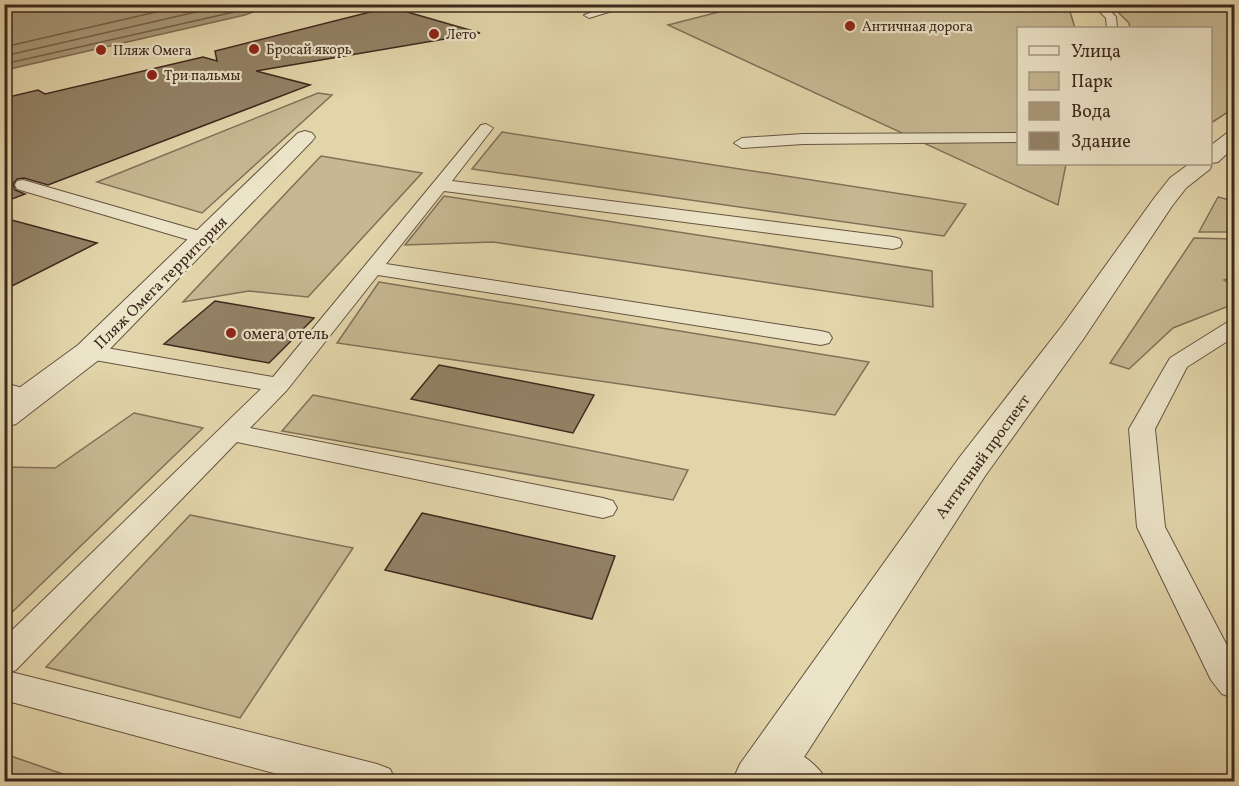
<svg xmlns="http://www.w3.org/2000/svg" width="1239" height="786" font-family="Vollkorn,serif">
<rect width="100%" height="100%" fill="#e2d5aa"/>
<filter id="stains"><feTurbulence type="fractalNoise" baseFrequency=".00333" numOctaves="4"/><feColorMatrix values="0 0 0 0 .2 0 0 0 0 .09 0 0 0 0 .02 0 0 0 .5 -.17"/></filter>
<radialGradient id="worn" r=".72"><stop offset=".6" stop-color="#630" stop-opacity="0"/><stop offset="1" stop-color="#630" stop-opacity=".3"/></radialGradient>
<!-- green -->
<path fill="#c6b892" stroke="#827058" stroke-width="1.5" d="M 746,5 L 1068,5 L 1075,28 L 1018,28 L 1018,164 L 1066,164 L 1058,205 L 668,25 Z
M 1111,5 L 1234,5 L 1234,108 L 1211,123 L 1210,28 L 1130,28 L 1129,23 Z
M 318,93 L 332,95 L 202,213 L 97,182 Z
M 502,132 L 966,204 L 944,236 L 472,169 Z
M 321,156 L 422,173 L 308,297 L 249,291 L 183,302 Z
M 444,196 L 932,271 L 933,307 L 493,242 L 405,245 Z
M 1218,197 L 1234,201 L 1234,232 L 1199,232 Z
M 1194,238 L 1234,239 L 1234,277 L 1224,280 L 1234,286 L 1234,304 L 1173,328 L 1129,369 L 1110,363 Z
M 379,282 L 869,362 L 835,415 L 337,343 Z
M 313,395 L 688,470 L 673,500 L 282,431 Z
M 134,413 L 203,428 L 5,619 L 5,467 L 55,468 Z
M 190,515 L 353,548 L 240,718 L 46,667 Z
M 5,754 L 83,781 L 5,781 Z"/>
<!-- water -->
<path fill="#aa9a7a" stroke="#7f6c55" stroke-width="1.5" d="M 4,5 L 5,4 L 272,5 L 245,15 L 5,70 Z"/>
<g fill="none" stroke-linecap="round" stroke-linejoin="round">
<!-- shore -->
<path stroke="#74614c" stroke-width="1.5" d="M 4,47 L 191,4
M 4,56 L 231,4
M 4,64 L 243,10 L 256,4"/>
</g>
<!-- building -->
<path fill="#938266" stroke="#3e281d" stroke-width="1.5" d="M 390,7 L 480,33 L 256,71 L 310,85 L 48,185 L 24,178 L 17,179 L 13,184 L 15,190 L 25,194 L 4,202 L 4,98 L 38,90 L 45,94 L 203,57 L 217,61 L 215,51 Z
M 4,218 L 97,243 L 4,290 Z
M 215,301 L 314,318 L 269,363 L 164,344 Z
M 439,365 L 594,395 L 573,433 L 411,399 Z
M 422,513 L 615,556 L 592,619 L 385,570 Z"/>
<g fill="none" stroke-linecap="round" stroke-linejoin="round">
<defs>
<path id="lane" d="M 616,4 L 635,4 L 589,18 L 584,15 Z
M 1092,4 L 1104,4 L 1116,17 L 1117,28 L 1107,28 L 1106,18 Z
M 486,124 L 493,128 L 452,181 L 893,237 L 900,239 L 902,243 L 900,247 L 893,249 L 444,191 L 386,264 L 821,331 L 829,333 L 832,338 L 829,343 L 821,345 L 378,275 L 287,390 L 250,428 L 603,498 L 613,501 L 617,508 L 613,515 L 603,518 L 237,442 L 16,670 L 11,672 L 377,764 L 390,769 L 396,782 L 307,782 L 4,700 L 4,638 L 261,389 L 89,359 L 81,357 L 78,352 L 81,347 L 89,345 L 273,377 L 481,125 Z
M 803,134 L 1018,133 L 1018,142 L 803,144 L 742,148 L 734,143 L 742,138 Z
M 23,180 L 210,234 L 212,238 L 210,242 L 196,242 L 17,189 L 15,185 L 17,181 Z
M 1234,321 L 1234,337 L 1187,367 L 1155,429 L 1165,527 L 1234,659 L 1234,698 L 1222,694 L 1211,680 L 1137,527 L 1129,429 L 1170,358 L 1226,323 Z
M 4,383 L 38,392 L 41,397 L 38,402 L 29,404 L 4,398 Z
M 774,742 C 794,749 818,762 827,782 C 798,782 769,786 756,759 L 761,747 Z"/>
<path id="street" d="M 305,131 L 312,133 L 315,137 L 312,141 L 100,359 L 16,424 L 4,427 L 4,399 L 78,345 L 298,133 Z
M 1234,131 L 1234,147 L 1218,162 L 1212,163 L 1210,169 L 1186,188 L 1172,206 L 1084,338 L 985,476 L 788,782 L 732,782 L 740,764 L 959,458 L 1062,326 L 1155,197 L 1170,178 L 1189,164 L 1210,164 L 1210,146 L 1227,133 Z"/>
</defs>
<!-- lane casing -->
<use href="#lane" stroke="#675340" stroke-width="2"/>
<!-- street casing -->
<use href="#street" stroke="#675340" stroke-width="2"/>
<!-- lane -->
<use href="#lane" fill="#ece4c8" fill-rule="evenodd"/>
<!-- street -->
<use href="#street" fill="#ece4c8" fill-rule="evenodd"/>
</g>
<!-- markers -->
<g fill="#8f2418" stroke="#ece4c8" stroke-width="2">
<circle cx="850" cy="26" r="6"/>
<circle cx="434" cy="34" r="6"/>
<circle cx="254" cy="49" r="6"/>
<circle cx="101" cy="50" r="6"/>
<circle cx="152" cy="75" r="6"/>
<circle cx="231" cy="333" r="6"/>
</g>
<g text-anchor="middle" stroke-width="4.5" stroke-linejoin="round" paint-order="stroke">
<!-- far-poi labels -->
<g font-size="14" fill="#3e281d" stroke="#ece4c8" text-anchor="start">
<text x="862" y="31">Античная дорога</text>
<text x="446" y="39">Лето</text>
<text x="266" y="54">Бросай якорь</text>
<text x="113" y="55">Пляж Омега</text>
<text x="164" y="80">Три пальмы</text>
</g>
<!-- street labels -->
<g font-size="16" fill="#3e281d" stroke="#ece4c8">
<text transform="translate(160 282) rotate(-45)" y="6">Пляж Омега территория</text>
<text transform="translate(982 456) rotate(-54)" y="6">Античный проспект</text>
</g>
<!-- poi labels -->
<g font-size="16" fill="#3e281d" stroke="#ece4c8" text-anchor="start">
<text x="243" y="339">омега отель</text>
</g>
</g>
<!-- margin -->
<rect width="1239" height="786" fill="none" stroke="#e2d5aa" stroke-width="24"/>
<rect x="6" y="6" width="1227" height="774" fill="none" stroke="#3e281d" stroke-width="3"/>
<rect x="12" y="12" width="1215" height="762" fill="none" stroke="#3e281d" stroke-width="1.5"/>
<!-- legend -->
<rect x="1017" y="27" width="195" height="138" fill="#ece4c8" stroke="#a69984" stroke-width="1.5"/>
<rect x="1029" y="46" width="30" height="9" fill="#ece4c8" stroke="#a69984" stroke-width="1.5"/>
<text x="1071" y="57" font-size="18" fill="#3e281d">Улица</text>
<rect x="1029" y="72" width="30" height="18" fill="#c6b892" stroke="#a69984" stroke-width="1.5"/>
<text x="1071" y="87" font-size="18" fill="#3e281d">Парк</text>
<rect x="1029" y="102" width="30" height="18" fill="#aa9a7a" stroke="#a69984" stroke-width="1.5"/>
<text x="1071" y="117" font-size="18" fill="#3e281d">Вода</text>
<rect x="1029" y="132" width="30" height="18" fill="#938266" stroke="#a69984" stroke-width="1.5"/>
<text x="1071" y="147" font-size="18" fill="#3e281d">Здание</text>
<rect width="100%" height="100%" filter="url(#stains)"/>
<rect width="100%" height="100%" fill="url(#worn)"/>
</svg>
